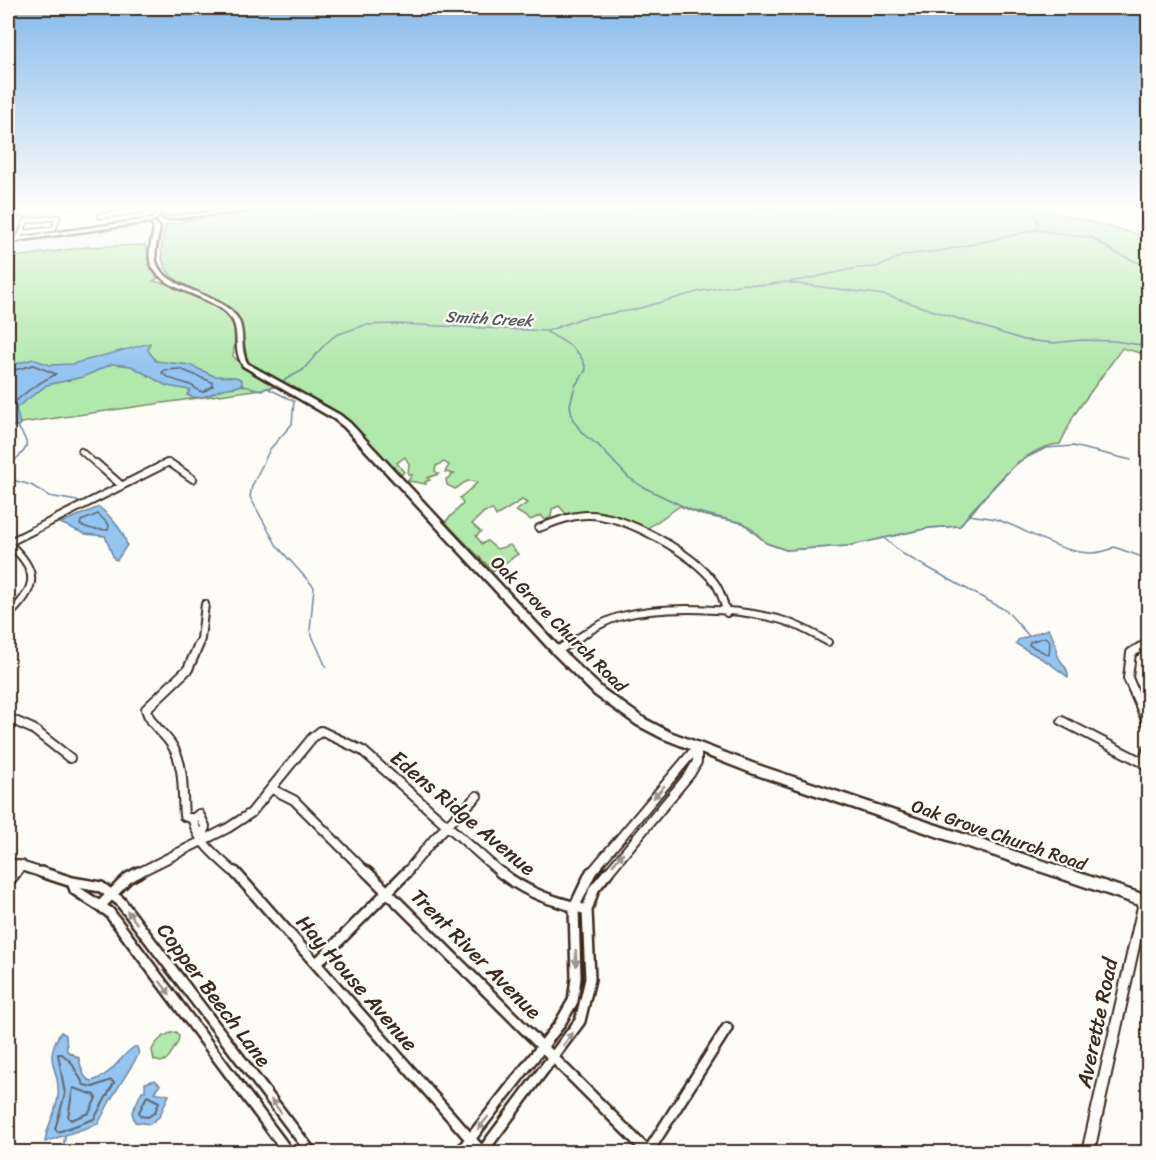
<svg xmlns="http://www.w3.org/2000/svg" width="1156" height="1160" font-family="Sriracha,sans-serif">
<rect width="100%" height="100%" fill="#fdfcf7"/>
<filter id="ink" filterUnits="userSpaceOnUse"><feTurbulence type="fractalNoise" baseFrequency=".0167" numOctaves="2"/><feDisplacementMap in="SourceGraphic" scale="12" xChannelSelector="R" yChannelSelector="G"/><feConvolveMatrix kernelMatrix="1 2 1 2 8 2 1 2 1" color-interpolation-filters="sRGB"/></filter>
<g filter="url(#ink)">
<!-- built -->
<path fill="#eef0f8" d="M 135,225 L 147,225 L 152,228 L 150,244 L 8,256 L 8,245 Z"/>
<!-- green -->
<path fill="#b1e8ab" stroke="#768964" stroke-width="1.5" d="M 313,206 L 1030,206 L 1148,237 L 1148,309 L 1145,311 L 1148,313 L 1148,323 L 1145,327 L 1148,329 L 1148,360 L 1144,354 L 1122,348 L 1074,415 L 1060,444 C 1026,446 994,484 975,509 C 970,516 964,518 960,526 L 929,528 L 848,546 L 786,550 L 766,543 L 750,527 L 743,523 L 702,515 L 680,506 L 645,530 L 615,517 L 568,516 L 559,506 L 552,509 L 551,517 L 545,520 L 541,515 L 531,520 L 516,511 L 527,503 L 522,500 L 496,516 L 493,510 L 484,512 L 472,524 L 481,532 L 476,536 L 482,544 L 487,541 L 497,549 L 510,545 L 518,554 L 493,571 L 445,522 L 463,504 L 460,498 L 477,483 C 468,477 462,485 455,489 L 447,485 L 446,479 L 454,474 L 445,472 L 449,465 L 444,462 L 436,466 L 435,471 L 439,474 L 427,478 L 430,480 L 425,482 L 426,484 L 408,481 L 412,475 L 408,474 L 409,464 L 405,457 L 397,463 L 404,472 L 399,477 L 355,428 L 331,408 L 248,364 C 238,350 243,326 234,316 C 202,279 145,293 166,225 L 203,218 Z
M 145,245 L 149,254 L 148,265 L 158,278 L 153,281 C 178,285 222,298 233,324 C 237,333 234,347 233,356 L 247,370 L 276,387 L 8,425 L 8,256 L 15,257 L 87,247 Z
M 176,1032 L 179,1036 L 178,1042 L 167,1060 L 161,1062 L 154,1060 L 152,1050 C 156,1041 165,1033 176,1032 Z"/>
<!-- water -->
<path fill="#94c4f0" stroke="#70869c" stroke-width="1.5" d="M 150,343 L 148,350 L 156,361 L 190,365 L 214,376 L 236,377 L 242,380 L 242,385 C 236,388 230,387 223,389 C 210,393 201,402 187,395 L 190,390 L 167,386 L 131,366 L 112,364 L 83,377 L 47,385 L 16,408 L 20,425 L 8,428 L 8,366 L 33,359 L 50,365 L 72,364 Z
M 99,507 C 111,516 123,530 127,545 L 117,560 L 114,559 L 105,536 L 85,534 L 60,523 Z
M 1048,629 C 1056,639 1054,645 1058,656 C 1061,664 1069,668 1068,677 L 1049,663 L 1016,644 L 1018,640 Z
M 61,1032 L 66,1035 L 67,1051 L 79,1058 C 81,1066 82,1078 91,1081 C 112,1076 118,1058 134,1047 L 137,1047 L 139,1054 L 111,1099 L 98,1124 L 45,1142 C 46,1126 57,1112 58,1096 C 61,1068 41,1063 61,1032 Z
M 155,1080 L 160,1085 L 154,1092 L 169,1095 L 159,1117 L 150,1124 L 135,1122 L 132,1113 L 142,1091 L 145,1091 L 145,1083 Z"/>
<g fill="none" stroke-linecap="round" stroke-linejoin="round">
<!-- shore-far1 -->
<path stroke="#5f6872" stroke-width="1.5" d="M 180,369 L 212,382 L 213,386 L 203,392 C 196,391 196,387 190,385 C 179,380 173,382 162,373 L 164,370 Z
M 8,372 L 33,365 L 56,374 C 42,381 15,397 9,411 L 12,419 L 8,422
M 98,514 L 109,525 L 108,530 L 92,529 L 80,525 L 81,521 Z
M 1045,637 L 1050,642 L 1049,655 L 1029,645 L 1030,642 Z"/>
<!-- shore -->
<path stroke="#5f6872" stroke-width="2" d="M 58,1054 L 62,1054 L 71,1062 L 84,1085 L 93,1087 L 111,1080 L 114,1083 L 94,1119 L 58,1132 L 55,1129 L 65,1094 Z
M 73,1088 L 95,1095 L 96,1098 L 89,1113 L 71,1120 L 68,1117 Z
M 147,1096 L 159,1102 L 155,1112 L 148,1117 L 141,1116 L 139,1112 Z"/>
<!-- stream-far1 -->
<path stroke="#70869c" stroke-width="1.5" d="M 18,217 L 25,206
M 8,220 L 53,210 L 94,206
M 1036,230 L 1039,225 L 1034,213 L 1040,206
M 790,283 L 885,295 L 1024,340 L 1053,343 L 1082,340 L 1114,341 L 1148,346
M 8,302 L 12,288
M 547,332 C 563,341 583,350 586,370 L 575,386 L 570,405 L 573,420 L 583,434 L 598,445 L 628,477 L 643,487 L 693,511 L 743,523 L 766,543 L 786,550 L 848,546 L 929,528 L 960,526 L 971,511 L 1018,462 L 1046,448 L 1073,446 L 1131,460
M 281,382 L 303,370 L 325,344 L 336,335 L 365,325 L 397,324 L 547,331 L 582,318 L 633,310 L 701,291 L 744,284 L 764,285 L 802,280 L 857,268 L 877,267 L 905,255 L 946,250 L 1036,230 L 1092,238 L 1114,252 L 1148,267
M 240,385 L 261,390 L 275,386
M 269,389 L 294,401 L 292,424 L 270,449 L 252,486 L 250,497 L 277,546 L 314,587 L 310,631 L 326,667
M 17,426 C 41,457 12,448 9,475 L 16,481 L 31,485 L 49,496 L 77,501 L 80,505
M 969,515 C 979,517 991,517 1001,521 C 1033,532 1080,567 1114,547 L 1148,559
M 885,539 L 903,554 L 1007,611 L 1028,635"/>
<!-- stream -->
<path stroke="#70869c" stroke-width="2" d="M 63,1152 L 65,1136"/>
<defs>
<path id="minor-far4" d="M 100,216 L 160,208
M 58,217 L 54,229 L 21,233 L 26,221 Z
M 18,240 L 21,233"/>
<path id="minor-far3" d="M 81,451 L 97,465
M 160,465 L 169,463 L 172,465"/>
<path id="minor-far2" d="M 96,463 L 121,485
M 170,463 L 193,479
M 539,528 C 555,522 571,515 588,515 C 626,515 692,553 715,583 C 721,591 724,604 727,613
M 8,543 L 167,463
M 8,543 C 40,571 38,587 8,616
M 198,646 L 201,639 L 205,604
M 566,646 C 583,635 602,621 622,616 C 665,605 735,608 778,619 C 796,624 812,633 828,642"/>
<path id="minor-far1" d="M 1141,647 L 1131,653 L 1128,678 L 1148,724
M 557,651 L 568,644
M 8,718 L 33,729 L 70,758
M 1062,721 L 1148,765
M 1143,763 L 1148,748
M 272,789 L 294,800 L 368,874
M 193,819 L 184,816 C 182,794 185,767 173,747 C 165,733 150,725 146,709 L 188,669 L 199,644
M 203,840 L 205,826 L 199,814 L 193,819 C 197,843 219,858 236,874
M 8,862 L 46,874
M 15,874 L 22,865
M 136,874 L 228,828 L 251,813 L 312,738 L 321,731 L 363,751 L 502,874
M 405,874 L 434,839 L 477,796
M 590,874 L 697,747
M 607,874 L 690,774 L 697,762 L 697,747"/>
<path id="minor" d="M 41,872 L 72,882 L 101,887 L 120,901 L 311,1152
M 235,872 L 482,1152
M 367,872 L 648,1152
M 500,872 C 528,894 553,901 587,910
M 8,882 L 16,872
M 72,882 L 75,890 L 109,912 L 288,1152
M 100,906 L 128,878 L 139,872
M 317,963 L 407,872
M 460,1152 L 559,1025 L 573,1001 L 576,978 L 574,908 L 591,872
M 482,1152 L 580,1021 L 590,979 L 587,910 L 594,889 L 608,872
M 648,1152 L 727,1028"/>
<path id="tertiary" d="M 1144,897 L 1148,898 L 1148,905 L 1094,1152 L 1082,1152 L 1139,902 L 1140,898 Z"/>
<path id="secondary" d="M 157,206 L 162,206 C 161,215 158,218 151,222 L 8,242 L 8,239 L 152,219 L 157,213 Z
M 271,206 L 293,206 L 166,219 L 164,218 L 166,217 Z
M 154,222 L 160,228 C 158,238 154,250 156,261 C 162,288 217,293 235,315 C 247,329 238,348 248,364 L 340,415 L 350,423 L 560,648 L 603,689 L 645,719 L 670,732 L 755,764 L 1148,896 L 1148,908 L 754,774 L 662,738 L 637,725 L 595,695 L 554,654 L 344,427 L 334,419 L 243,366 C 232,349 241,331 231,318 C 213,293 157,292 150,260 C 148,250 153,238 154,228 L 151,224 Z"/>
</defs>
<!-- minor-far4 casing -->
<use href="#minor-far4" stroke="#3b2a1e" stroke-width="7"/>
<!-- minor-far3 casing -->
<use href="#minor-far3" stroke="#3b2a1e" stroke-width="8"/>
<!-- minor-far2 casing -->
<use href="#minor-far2" stroke="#3b2a1e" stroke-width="10"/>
<!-- minor-far1 casing -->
<use href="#minor-far1" stroke="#3b2a1e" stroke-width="12"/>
<!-- minor casing -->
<use href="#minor" stroke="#3b2a1e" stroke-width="14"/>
<!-- tertiary casing -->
<use href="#tertiary" stroke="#3b2a1e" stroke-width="4"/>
<!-- secondary casing -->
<use href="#secondary" stroke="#3b2a1e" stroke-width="5"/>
<!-- minor-far4 -->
<use href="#minor-far4" stroke="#fdfcf7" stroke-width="4"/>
<!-- minor-far3 -->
<use href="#minor-far3" stroke="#fdfcf7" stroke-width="4.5"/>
<!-- minor-far2 -->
<use href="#minor-far2" stroke="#fdfcf7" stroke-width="6"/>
<!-- minor-far1 -->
<use href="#minor-far1" stroke="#fdfcf7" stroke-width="8"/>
<!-- minor -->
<use href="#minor" stroke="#fdfcf7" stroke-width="9"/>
<!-- tertiary -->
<use href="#tertiary" fill="#fdfcf7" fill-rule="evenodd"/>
<!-- secondary -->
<use href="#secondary" fill="#fdfcf7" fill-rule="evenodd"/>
</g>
<!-- one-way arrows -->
<defs><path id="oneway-solid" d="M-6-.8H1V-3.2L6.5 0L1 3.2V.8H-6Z" transform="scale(1.5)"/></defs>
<g fill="#9c938a">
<use href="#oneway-solid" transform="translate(659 792) rotate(131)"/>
<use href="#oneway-solid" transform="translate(618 859) rotate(-50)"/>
<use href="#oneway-solid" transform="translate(132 917) rotate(-127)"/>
<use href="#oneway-solid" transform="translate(576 958) rotate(88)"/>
<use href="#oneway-solid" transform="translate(165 988) rotate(53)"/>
<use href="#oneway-solid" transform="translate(568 1039) rotate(-53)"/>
<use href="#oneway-solid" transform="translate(276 1106) rotate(-127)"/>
<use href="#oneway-solid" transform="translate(483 1123) rotate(128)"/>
</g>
</g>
<!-- sky -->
<linearGradient id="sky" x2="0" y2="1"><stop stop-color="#86baeb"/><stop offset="0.56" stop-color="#fefefb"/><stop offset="1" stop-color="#fefefb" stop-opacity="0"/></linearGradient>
<rect width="1156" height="369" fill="url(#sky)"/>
<g text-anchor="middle" stroke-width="4.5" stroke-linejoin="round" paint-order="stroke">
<!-- far-water labels -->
<g font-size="16" font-style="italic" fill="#56585d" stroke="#fdfcf7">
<text transform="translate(489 318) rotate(3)" y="6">Smith Creek</text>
</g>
<!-- street labels -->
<g font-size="18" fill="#3b2a1e" stroke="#fdfcf7">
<text transform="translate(559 624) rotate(45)" y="6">Oak Grove Church Road</text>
<text transform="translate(999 835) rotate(19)" y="6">Oak Grove Church Road</text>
</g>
<!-- near-street labels -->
<g font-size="21" fill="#3b2a1e" stroke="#fdfcf7">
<text transform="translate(463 813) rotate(40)" y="7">Edens Ridge Avenue</text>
<text transform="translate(476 954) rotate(45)" y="7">Trent River Avenue</text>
<text transform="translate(357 983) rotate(49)" y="7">Hay House Avenue</text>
<text transform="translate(214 995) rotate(53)" y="7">Copper Beech Lane</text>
<text transform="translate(1097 1023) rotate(-78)" y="7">Averette Road</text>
</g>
</g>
<!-- margin -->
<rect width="1156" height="1160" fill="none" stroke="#fdfcf7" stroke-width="30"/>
<rect x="15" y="15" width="1126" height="1130" fill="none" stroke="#3b2a1e" stroke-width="2" filter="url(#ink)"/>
</svg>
